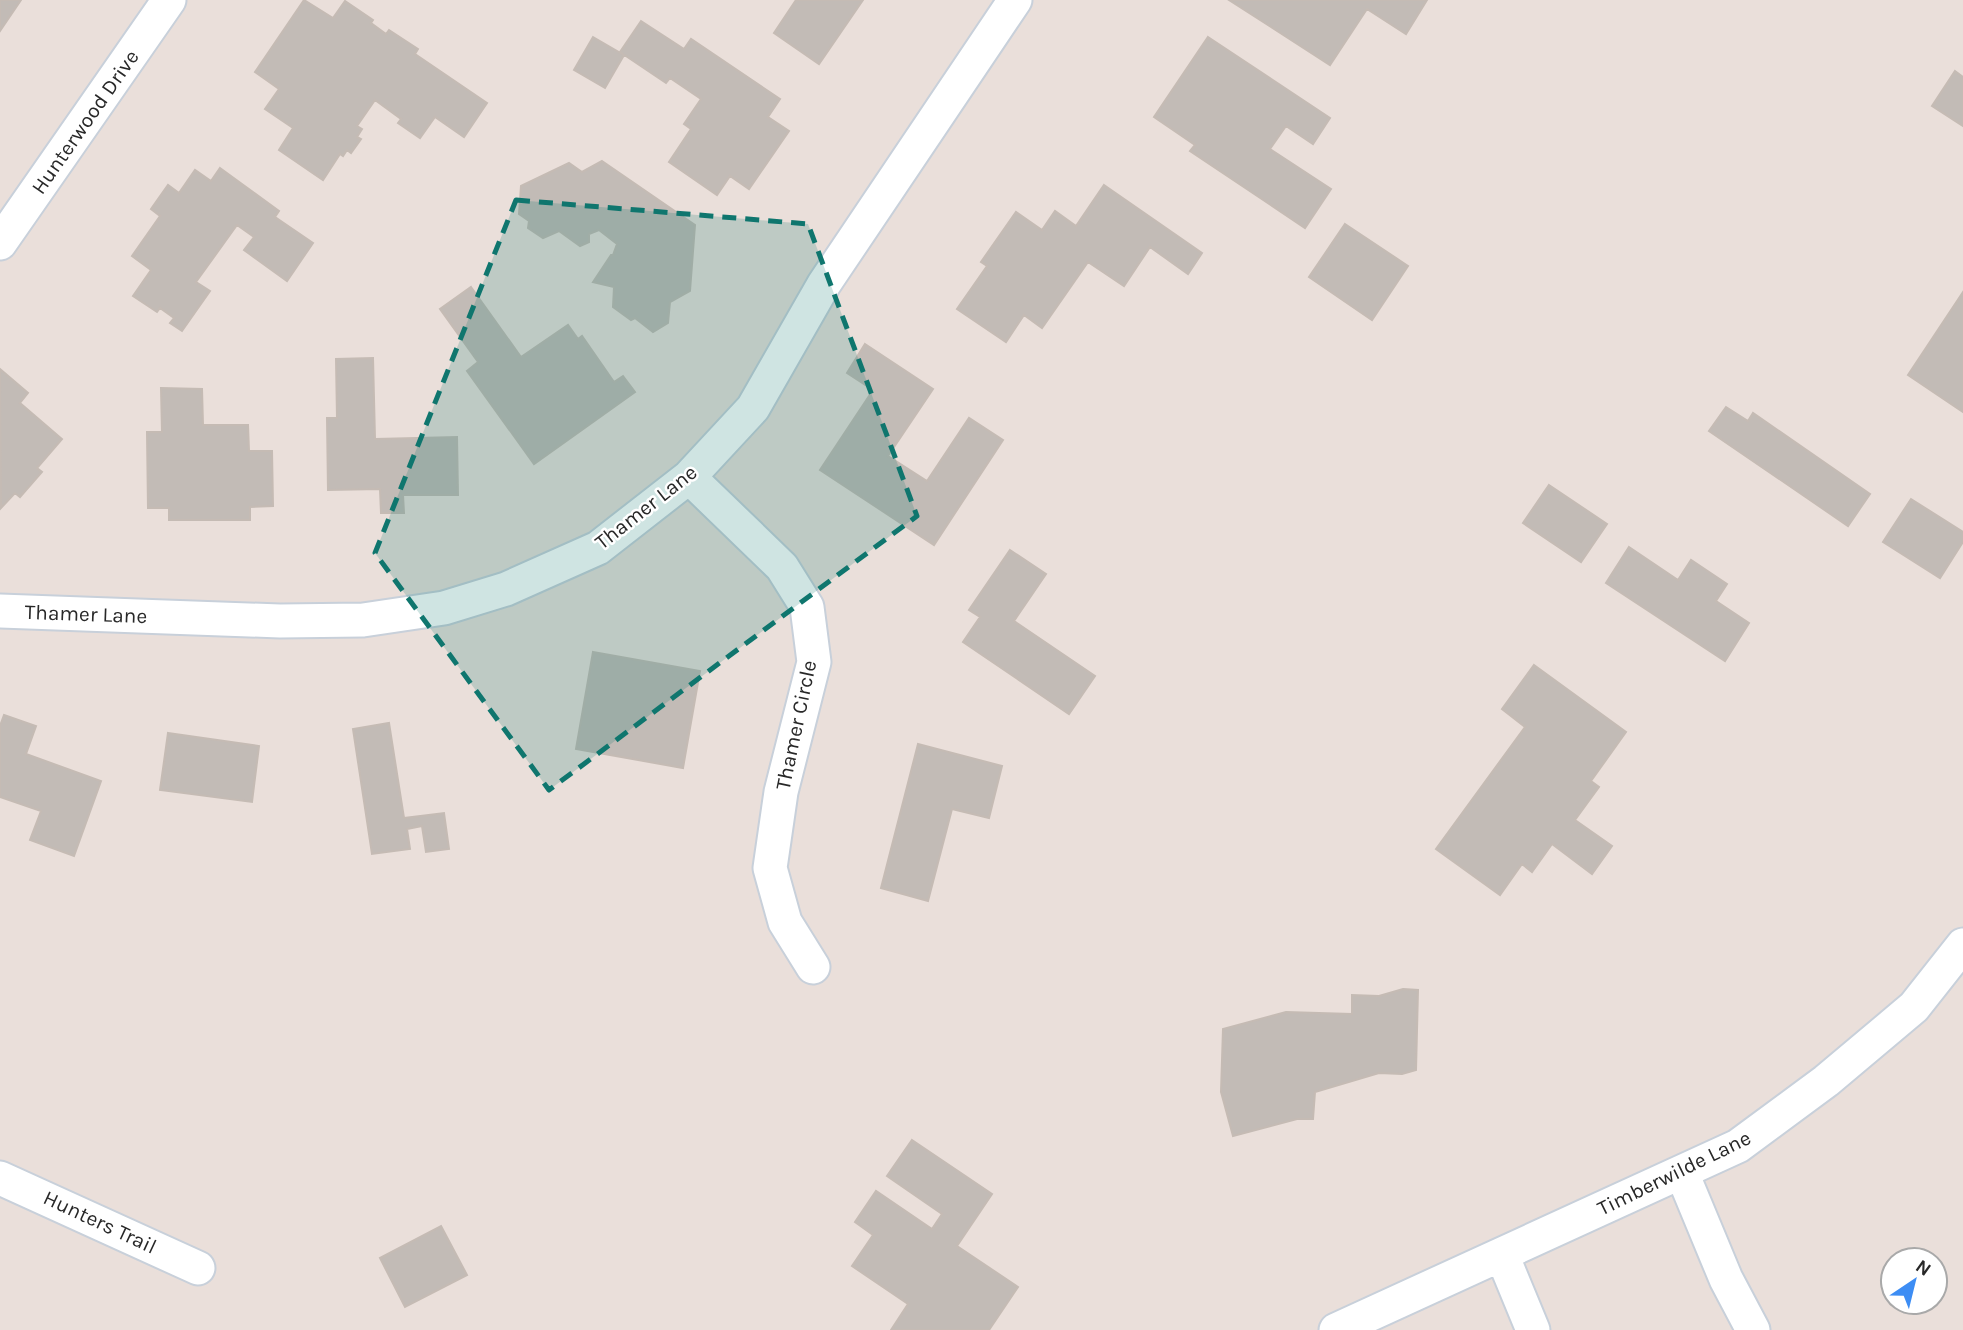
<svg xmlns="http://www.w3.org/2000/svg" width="1963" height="1330" font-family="Karla,sans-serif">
<rect width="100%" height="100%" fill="#eadfda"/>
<!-- building -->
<path fill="#c2bbb6" stroke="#c5bbb4" stroke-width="2" d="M 0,0 L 21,0 L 0,31 Z
M 304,0 L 333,18 L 345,1 L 373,20 L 371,23 L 386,34 L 389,30 L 418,49 L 415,54 L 487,103 L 464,137 L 435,117 L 420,138 L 398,123 L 401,119 L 375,100 L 357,126 L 362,129 L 357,137 L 361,139 L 351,153 L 347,150 L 343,156 L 340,154 L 323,180 L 279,150 L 293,128 L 265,109 L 279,89 L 255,72 Z
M 796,0 L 863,0 L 819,64 L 774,33 Z
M 1229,0 L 1427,0 L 1406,34 L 1367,9 L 1330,65 Z
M 641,21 L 684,49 L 691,39 L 780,99 L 768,117 L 789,131 L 749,189 L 730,176 L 717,195 L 669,162 L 691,129 L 684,124 L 701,99 L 670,78 L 666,83 L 620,52 Z
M 593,37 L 624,55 L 605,88 L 574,70 Z
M 1208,37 L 1330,118 L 1313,144 L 1286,126 L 1270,149 L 1331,189 L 1305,228 L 1190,151 L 1195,145 L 1154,117 Z
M 1955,71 L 1963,77 L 1963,126 L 1932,106 Z
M 602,161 L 695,225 L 690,291 L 670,302 L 668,323 L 653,332 L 635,318 L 631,320 L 613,307 L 614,287 L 593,282 L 611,255 L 613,255 L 617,244 L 599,230 L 589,234 L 589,242 L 580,246 L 559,231 L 543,238 L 528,228 L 529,221 L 519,214 L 521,186 L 569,163 L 582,172 Z
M 220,168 L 279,211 L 275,217 L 313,243 L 287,281 L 244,250 L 254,237 L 237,225 L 196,282 L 210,291 L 182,331 L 170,323 L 174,318 L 160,308 L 157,312 L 133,296 L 151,270 L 132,256 L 160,216 L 151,209 L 168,185 L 179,193 L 195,170 L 211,181 Z
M 1104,185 L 1202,253 L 1188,274 L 1150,247 L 1124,286 L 1088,262 L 1042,328 L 1024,315 L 1006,342 L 957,309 L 987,266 L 981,262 L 1016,212 L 1042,230 L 1055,211 L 1076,226 Z
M 1345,224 L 1408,266 L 1372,320 L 1309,277 Z
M 471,287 L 521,357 L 568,325 L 578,339 L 582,336 L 614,382 L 623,376 L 635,392 L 534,464 L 467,371 L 478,362 L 440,309 Z
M 1963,292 L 1963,412 L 1908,375 Z
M 865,344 L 933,389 L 888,456 L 927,481 L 969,418 L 1003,440 L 934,545 L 820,470 L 873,390 L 847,373 Z
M 373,358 L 375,439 L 457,437 L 458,495 L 403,495 L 404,513 L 381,513 L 380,489 L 328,490 L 327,418 L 337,418 L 336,359 Z
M 0,369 L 28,393 L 20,403 L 62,439 L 37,468 L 42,472 L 20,497 L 15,493 L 1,508 Z
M 161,388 L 202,389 L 203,425 L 248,425 L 249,451 L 272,451 L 273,506 L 250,507 L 250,520 L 169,520 L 169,508 L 148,508 L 147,432 L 162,432 Z
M 1726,407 L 1748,421 L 1753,413 L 1870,494 L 1848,526 L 1709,431 Z
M 1549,485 L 1607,524 L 1581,562 L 1523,523 Z
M 1911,499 L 1963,532 L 1963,542 L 1940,578 L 1883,542 Z
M 1629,547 L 1678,580 L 1691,560 L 1727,584 L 1716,601 L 1749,623 L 1725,661 L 1606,583 Z
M 1010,550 L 1046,574 L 1014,621 L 1095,676 L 1069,714 L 963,642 L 980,617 L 969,610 Z
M 593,652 L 700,671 L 683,768 L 576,749 Z
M 1534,665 L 1626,732 L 1591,781 L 1599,787 L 1575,820 L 1612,846 L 1592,874 L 1552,844 L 1532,872 L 1522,864 L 1500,895 L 1436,849 L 1525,727 L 1502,709 Z
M 4,715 L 36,726 L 26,754 L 101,781 L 74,856 L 30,840 L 41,811 L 0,797 L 0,726 Z
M 389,723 L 404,818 L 444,813 L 449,849 L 426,852 L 422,826 L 407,829 L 410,849 L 372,854 L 353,729 Z
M 168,733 L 259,746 L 252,802 L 160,790 Z
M 918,744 L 1002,766 L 989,818 L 952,809 L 928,901 L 881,888 Z
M 1403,989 L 1418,990 L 1416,1070 L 1402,1074 L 1379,1073 L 1315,1092 L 1313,1119 L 1297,1119 L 1233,1136 L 1221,1092 L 1223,1029 L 1286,1012 L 1352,1014 L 1352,995 L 1379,996 Z
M 912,1140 L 992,1194 L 957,1246 L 1018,1287 L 989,1330 L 891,1330 L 908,1304 L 852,1266 L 873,1235 L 855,1222 L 876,1191 L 932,1229 L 942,1214 L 887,1176 Z
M 441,1226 L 467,1275 L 405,1307 L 380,1258 Z"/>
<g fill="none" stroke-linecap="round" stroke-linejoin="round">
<defs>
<path id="minor" d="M 0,243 L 169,0
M 689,477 L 782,567 L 807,607 L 814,662 L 781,792 L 770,868 L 785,922 L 813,967
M 0,611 L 280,621 L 363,620 L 444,608 L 506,589 L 598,548 L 689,477 L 753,408 L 824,284 L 1015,0
M 1682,1173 L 1726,1279 L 1753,1330
M 0,1178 L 198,1268
M 1502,1255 L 1533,1330
M 1336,1330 L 1738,1146 L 1826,1081 L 1914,1007 L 1963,945"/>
</defs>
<!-- minor casing -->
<use href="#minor" stroke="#c8d0da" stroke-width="37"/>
<!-- minor -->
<use href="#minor" stroke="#fff" stroke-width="33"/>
</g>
<!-- marked area -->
<path fill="#0f766e" fill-opacity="0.2" stroke="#0f766e" stroke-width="5" stroke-dasharray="14 9" stroke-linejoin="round" d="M 516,200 L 808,224 L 917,516 L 549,790 L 375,553 Z"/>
<g text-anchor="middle" stroke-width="5" stroke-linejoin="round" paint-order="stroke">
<!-- street labels -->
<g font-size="21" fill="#282828" stroke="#fff">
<text transform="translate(85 122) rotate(-55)" y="7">Hunterwood Drive</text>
<text transform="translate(646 507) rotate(-38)" y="7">Thamer Lane</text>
<text transform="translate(86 614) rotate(2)" y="7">Thamer Lane</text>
<text transform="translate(796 725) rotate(-78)" y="7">Thamer Circle</text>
<text transform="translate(1674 1173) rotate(-26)" y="7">Timberwilde Lane</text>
<text transform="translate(100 1222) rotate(25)" y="7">Hunters Trail</text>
</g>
</g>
<!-- north arrow -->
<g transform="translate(1914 1281) rotate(35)"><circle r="33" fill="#ffffff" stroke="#a9a9a9" stroke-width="2"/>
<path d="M0-5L12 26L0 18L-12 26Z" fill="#3d8df4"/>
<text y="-10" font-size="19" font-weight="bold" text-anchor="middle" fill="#282828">N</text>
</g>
</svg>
